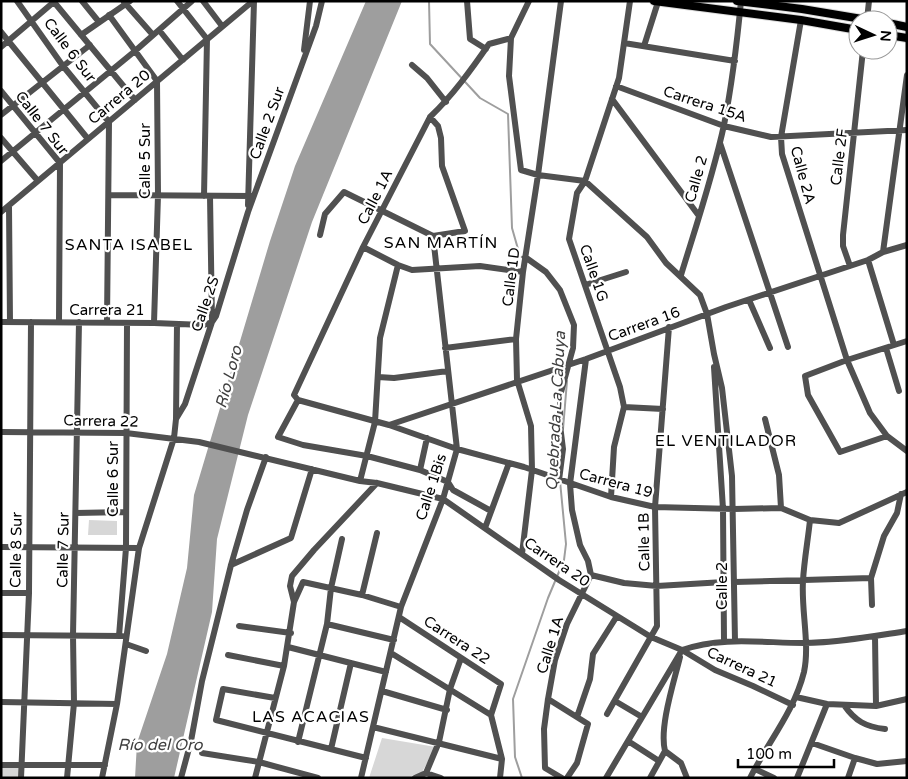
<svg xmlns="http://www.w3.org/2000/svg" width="908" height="779" font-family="'Varela Round',sans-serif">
<rect width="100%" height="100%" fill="#fff"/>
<!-- green -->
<path fill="#d7d7d7" d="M 89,520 L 117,521 L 117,535 L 88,535 Z
M 382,738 L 436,747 L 421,774 L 430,778 L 369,778 Z
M 1,765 L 21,766 L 21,778 L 1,778 Z"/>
<!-- water -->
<path fill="#9e9e9e" d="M 366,1 L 402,1 L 312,222 L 248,415 L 217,539 L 212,612 L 174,778 L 135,778 L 137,743 L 167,654 L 187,568 L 194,495 L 270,241 L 295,166 Z"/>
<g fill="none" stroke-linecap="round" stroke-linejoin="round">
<!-- stream -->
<path stroke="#9e9e9e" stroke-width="2" d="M 429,1 L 430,44 L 480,98 L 508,114 L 512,228 L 520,256 L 523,258
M 563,429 L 567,381
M 522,778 L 515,757 L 513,699 L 548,598 L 564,560 L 566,544 L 560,481"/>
<defs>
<path id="major" d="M 654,1 L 801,20 L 858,30
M 737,1 L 802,9 L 868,20
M 888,23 L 907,27
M 888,35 L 907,38"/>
</defs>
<!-- major casing -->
<use href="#major" stroke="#dbdbdb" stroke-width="10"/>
<!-- minor -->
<path stroke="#505050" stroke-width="6" d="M 17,1 L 63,66 L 109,122 L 107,322
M 82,1 L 99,22
M 177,1 L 207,39 L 204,196
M 203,1 L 222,26
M 467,1 L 470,39 L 486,49
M 529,1 L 511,38 L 509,76 L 521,170 L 538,175 L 585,181 L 647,237 L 666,263 L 700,295 L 707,314 L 714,354 L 722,388 L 732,476 L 735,641
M 54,2 L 135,100
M 124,2 L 153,35
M 109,15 L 157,81 L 158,195 L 154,323
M 801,20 L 781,137 L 782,154 L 847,360 L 870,413 L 887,436 L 907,451
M 867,20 L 869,1
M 159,30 L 183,60
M 1,32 L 88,139
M 81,35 L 130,1
M 511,38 L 489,44 C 471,70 453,95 430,117 L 363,247 L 294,395 L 298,400 L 389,425 L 457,449 L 524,467 L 611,497 L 655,507 L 734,509 L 781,508 L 810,520 L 839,523 L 907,492
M 624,43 L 735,61
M 644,46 L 658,2
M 1,47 L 55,1
M 304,50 L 310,1
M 412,65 L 427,78 L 446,102
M 616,86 L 724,126 L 771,137 L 907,130
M 1,91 L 60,163 L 59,322
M 612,99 L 699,216
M 1,115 L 90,45
M 430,117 L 438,126 L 441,138 L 442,166 L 465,231 L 433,236
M 1,138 L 38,181
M 720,143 L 788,347
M 1,161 L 135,51 L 192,1
M 109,195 L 252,196
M 210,196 L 212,321
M 248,205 L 254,1
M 9,206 L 10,322
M 1,212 L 253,1
M 320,235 L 325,214 L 344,192 L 433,236
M 363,247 L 398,265 L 412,270 L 480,266 L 523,272
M 883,252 L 907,75
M 525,257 L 546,272 L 560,290 L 574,325 L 573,348 L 560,396 L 560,425 L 563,449 L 559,480
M 868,260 L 894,345
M 850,266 L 843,246 L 843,235 L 863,50
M 681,275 C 696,226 713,176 724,125 C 732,84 737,43 741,1
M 585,285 L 626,272
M 749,300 L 770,348
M 1,322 L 154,323 L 204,325 L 212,322
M 445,348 L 516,339
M 886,348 L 899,391
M 714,367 L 723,509 L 724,641
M 378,377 L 394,378 L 448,371
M 298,400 L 278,437 L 303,445 L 367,456 L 420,470 L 448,482 L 453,490 L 491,511
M 624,407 L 663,409
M 176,419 L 185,404 L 212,322 L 216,316 L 248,212 L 316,26 L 322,1
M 765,419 L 779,475 L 781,508
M 389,425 L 586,359 L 726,307 L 868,260 L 883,252 L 907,245
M 1,432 L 126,433 L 199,442 L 360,481 L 377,483 L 443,499 L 559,580 L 651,637 L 682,650 L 715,670 L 753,686 L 793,705
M 887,436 L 840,452 L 808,395 L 805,376 L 847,360 L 907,341
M 420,470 L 427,438
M 360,481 L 375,422 L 380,338 L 398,265
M 611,497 L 614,447 L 624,407 L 620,387 L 569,239 L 577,193 L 585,181 L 619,78 L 630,1
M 76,513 L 126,512
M 485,528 L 509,463
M 1,547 L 139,548
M 522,554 L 532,470 L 531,426 L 517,380 L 516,339 L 523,272 L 538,175 L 561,1
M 231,565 L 291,538 L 312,469
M 591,575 L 624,583 L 657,586 L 724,582
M 735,582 L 871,578
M 1,593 L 29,593
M 362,595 L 377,533
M 294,602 L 290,586 L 292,576 L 314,550 L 377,483
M 872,605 L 871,578 L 884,536 L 897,513 L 901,494
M 399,617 L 501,684 L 491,715 L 502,759 L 500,778
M 327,624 L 394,640
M 239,626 L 291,633
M 1,635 L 122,636
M 119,636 L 126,548 L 127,323
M 875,636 L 876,706
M 126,644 L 146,651
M 288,647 L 386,672
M 682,650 C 722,636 763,643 804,643 C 837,643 874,636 907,631
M 391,653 L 491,715
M 228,655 L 284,666
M 382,691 L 447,710
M 796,697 L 827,704 L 876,706 L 907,699
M 275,698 L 223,689 L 216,720 L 366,758
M 548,699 L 588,724 L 577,763 L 567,778
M 615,701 L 642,717
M 1,702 L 117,704
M 844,705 C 855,721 866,727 885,729
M 607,714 L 657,626 L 655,507 L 669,327
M 577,717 L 590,679 L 593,654 L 617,616
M 373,727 L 502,759
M 628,741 L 659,761
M 298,742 L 327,624 L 331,588 L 342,539
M 812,743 L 855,758 L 877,764 L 907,761
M 331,749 L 351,663
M 665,751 C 659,727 674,682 680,657
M 665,751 L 681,763 L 687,778
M 202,753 L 259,762 L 318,778
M 1,765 L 105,765
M 755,769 L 774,778
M 426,773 L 439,742 L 450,689 L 461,658
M 426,773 L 441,778
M 21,778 L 29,593 L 31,322
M 67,778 L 74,703 L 73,635 L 79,322
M 102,778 L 117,704 L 139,548 L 174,438 L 176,419 L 177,324
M 181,778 L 191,741 L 202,681 L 231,565 L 247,510 L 266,457
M 255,778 L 284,666 L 294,602 L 303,582 L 362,595 L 401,607
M 361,778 L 401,607 L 443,499 L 457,449 L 433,236
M 415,778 L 426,773
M 562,778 L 545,768 L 544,729 L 548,699 L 555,660 L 567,624 L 591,575 L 588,561 L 580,545 L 572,510 L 570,484 L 586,359
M 606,778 L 682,650
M 650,778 L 665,751
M 750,778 C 768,742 794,712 804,672 C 810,644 801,610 803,581 C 804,561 808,540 810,520
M 797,778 L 827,704
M 848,778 L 855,758"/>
<!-- major -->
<use href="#major" stroke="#000" stroke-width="8"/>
</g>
<g text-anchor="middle" stroke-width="4.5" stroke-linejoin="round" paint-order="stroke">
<!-- street labels -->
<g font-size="15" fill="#000" stroke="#fff">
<text transform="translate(70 50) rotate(53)" y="5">Calle 6 Sur</text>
<text transform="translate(119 97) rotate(-40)" y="5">Carrera 20</text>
<text transform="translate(705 104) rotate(18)" y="5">Carrera 15A</text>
<text transform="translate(42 123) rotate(52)" y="5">Calle 7 Sur</text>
<text transform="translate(267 123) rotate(-70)" y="5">Calle 2 Sur</text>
<text transform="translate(839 157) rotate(-83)" y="5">Calle 2F</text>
<text transform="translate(145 161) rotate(-90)" y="5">Calle 5 Sur</text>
<text transform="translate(803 175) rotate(75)" y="5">Calle 2A</text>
<text transform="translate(696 179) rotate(-74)" y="5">Calle 2</text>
<text transform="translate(375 197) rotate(-63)" y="5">Calle 1A</text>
<text transform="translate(594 273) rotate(71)" y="5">Calle 1G</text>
<text transform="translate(511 277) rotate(-83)" y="5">Calle 1D</text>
<text transform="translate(205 304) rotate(-71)" y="5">Calle 2S</text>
<text x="107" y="315">Carrera 21</text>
<text transform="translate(644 324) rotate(-20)" y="5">Carrera 16</text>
<text transform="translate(101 421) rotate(1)" y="5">Carrera 22</text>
<text transform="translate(113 479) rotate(-90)" y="5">Calle 6 Sur</text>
<text transform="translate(616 483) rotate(15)" y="5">Carrera 19</text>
<text transform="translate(431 487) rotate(-72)" y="5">Calle 1Bis</text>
<text transform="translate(644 542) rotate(-91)" y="5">Calle 1B</text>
<text transform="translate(16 550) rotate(-89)" y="5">Calle 8 Sur</text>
<text transform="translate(63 550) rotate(-89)" y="5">Calle 7 Sur</text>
<text transform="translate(557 562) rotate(34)" y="5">Carrera 20</text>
<text transform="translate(722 586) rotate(-90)" y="5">Calle 2</text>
<text transform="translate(457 640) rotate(33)" y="5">Carrera 22</text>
<text transform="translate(550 645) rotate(-73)" y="5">Calle 1A</text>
<text transform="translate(742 667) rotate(25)" y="5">Carrera 21</text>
</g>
<!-- neighbourhood labels -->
<g font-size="16" letter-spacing="1" fill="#000" stroke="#fff">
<text x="441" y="248">SAN MARTÍN</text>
<text x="129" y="250">SANTA ISABEL</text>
<text x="726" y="446">EL VENTILADOR</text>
<text x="311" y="722">LAS ACACIAS</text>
</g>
<!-- water labels -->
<g font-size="16" font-style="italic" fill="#3f3f3f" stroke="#fff">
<text transform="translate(228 377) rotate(-75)" y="6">Río Loro</text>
<text transform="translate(555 411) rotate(-87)" y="6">Quebrada La Cabuya</text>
<text x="160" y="750">Río del Oro</text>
</g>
</g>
<!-- border -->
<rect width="908" height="779" fill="none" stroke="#000000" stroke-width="5"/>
<!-- north arrow -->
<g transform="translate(873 35) rotate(94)"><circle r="24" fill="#ffffff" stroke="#999999"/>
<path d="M0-4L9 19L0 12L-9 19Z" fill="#000000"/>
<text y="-8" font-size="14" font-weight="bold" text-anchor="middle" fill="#000000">N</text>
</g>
<!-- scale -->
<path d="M738 759v8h96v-8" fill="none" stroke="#000000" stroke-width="2.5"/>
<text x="746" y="759" font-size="15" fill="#000000" stroke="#ffffff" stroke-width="4" paint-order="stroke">100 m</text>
</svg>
